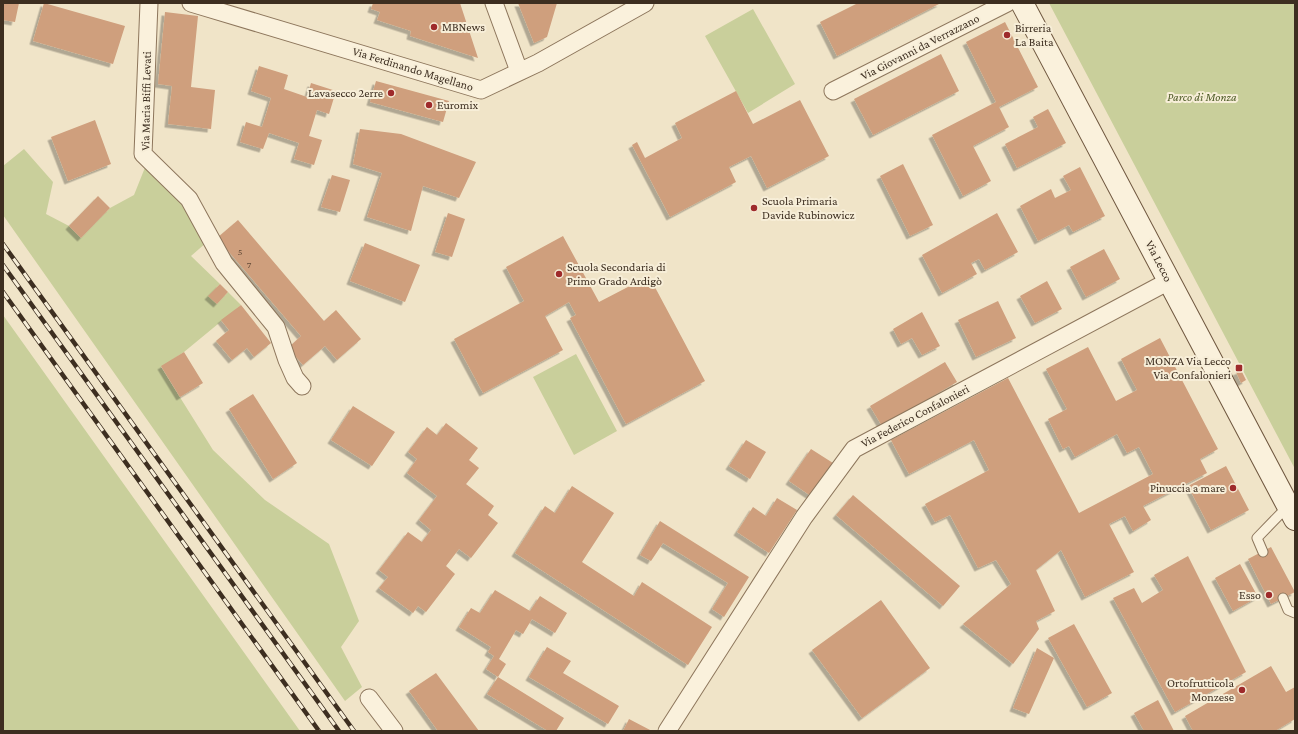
<svg xmlns="http://www.w3.org/2000/svg" width="1298" height="734" font-family="'Crimson Pro',serif">
<defs>
<filter id="shadow"><feDropShadow dx="-3.5" dy="3.5" stdDeviation="0" flood-color="#0004"/></filter>
</defs>
<rect width="100%" height="100%" fill="#f0e4c8"/>
<!-- green -->
<path fill="#c9cf9b" d="M 1049,3 L 1295,3 L 1295,469 Z
M 753,9 L 795,84 L 748,113 L 705,36 Z
M 24,149 L 53,182 L 46,214 L 69,226 L 81,238 L 110,208 L 134,195 L 146,165 L 182,203 L 207,242 L 191,256 L 220,284 L 209,296 L 217,304 L 228,292 L 241,305 L 184,352 L 161,367 L 213,450 L 265,500 L 329,544 L 359,621 L 341,647 L 362,687 L 345,701 L 3,215 L 3,166 Z
M 3,315 L 300,731 L 3,731 Z
M 576,354 L 617,431 L 574,455 L 533,377 Z"/>
<!-- building -->
<path fill="#cf9f7d" filter="url(#shadow)" d="M 3,3 L 19,3 L 15,22 L 3,20 Z
M 44,3 L 125,26 L 113,64 L 33,41 Z
M 373,3 L 460,3 L 478,58 L 410,36 L 411,31 L 377,20 L 380,12 L 371,9 Z
M 518,3 L 557,3 L 547,37 L 534,43 Z
M 858,3 L 941,3 L 837,56 L 820,22 Z
M 165,12 L 198,16 L 191,87 L 215,90 L 211,129 L 168,124 L 172,86 L 158,84 Z
M 1005,22 L 1038,87 L 999,107 L 1009,127 L 973,146 L 991,181 L 963,196 L 932,135 L 996,102 L 966,42 Z
M 941,54 L 959,91 L 873,135 L 854,99 Z
M 259,66 L 288,75 L 284,89 L 307,97 L 311,83 L 336,91 L 329,114 L 317,110 L 309,136 L 322,140 L 314,165 L 294,159 L 299,143 L 269,133 L 263,149 L 240,142 L 246,122 L 262,127 L 271,98 L 251,91 Z
M 376,81 L 449,101 L 443,122 L 370,102 Z
M 736,91 L 753,124 L 800,100 L 829,156 L 767,188 L 751,156 L 729,167 L 736,182 L 670,217 L 632,145 L 637,142 L 645,158 L 682,138 L 675,123 Z
M 1048,109 L 1066,143 L 1017,168 L 1005,144 L 1038,127 L 1033,117 Z
M 95,120 L 111,164 L 68,181 L 51,137 Z
M 360,129 L 401,134 L 476,162 L 459,198 L 423,186 L 411,231 L 367,217 L 382,173 L 353,164 Z
M 903,164 L 933,225 L 910,236 L 880,176 Z
M 1080,167 L 1105,216 L 1073,232 L 1069,225 L 1038,241 L 1020,206 L 1051,189 L 1055,198 L 1071,190 L 1063,176 Z
M 332,175 L 350,180 L 340,212 L 321,207 Z
M 98,196 L 110,208 L 81,238 L 69,226 Z
M 448,213 L 465,219 L 452,257 L 435,252 Z
M 997,213 L 1018,252 L 985,270 L 979,259 L 971,263 L 977,274 L 942,293 L 922,255 Z
M 238,220 L 324,321 L 336,310 L 361,339 L 337,360 L 325,346 L 303,365 L 288,348 L 301,336 L 217,238 Z
M 563,236 L 599,302 L 649,276 L 705,381 L 626,424 L 570,318 L 576,315 L 569,302 L 545,316 L 563,350 L 483,393 L 454,339 L 524,301 L 506,267 Z
M 365,243 L 420,265 L 405,302 L 350,281 Z
M 1104,249 L 1120,279 L 1086,297 L 1070,267 Z
M 1047,281 L 1062,309 L 1035,323 L 1020,296 Z
M 220,284 L 228,292 L 217,304 L 208,296 Z
M 998,301 L 1016,338 L 976,357 L 958,320 Z
M 241,305 L 271,343 L 254,357 L 247,348 L 232,360 L 216,341 L 229,330 L 221,320 Z
M 922,312 L 940,346 L 922,355 L 912,338 L 901,344 L 893,329 Z
M 1160,338 L 1218,449 L 1200,459 L 1207,473 L 1143,506 L 1151,520 L 1133,531 L 1125,516 L 1109,524 L 1134,572 L 1085,597 L 1061,550 L 1036,570 L 1055,611 L 1036,621 L 1039,629 L 1013,664 L 963,624 L 1011,584 L 996,560 L 978,568 L 950,515 L 935,522 L 925,504 L 989,470 L 974,440 L 909,474 L 891,440 L 1008,378 L 1079,513 L 1153,474 L 1139,447 L 1127,453 L 1117,434 L 1075,457 L 1069,446 L 1063,449 L 1048,419 L 1067,409 L 1046,369 L 1088,347 L 1116,401 L 1137,390 L 1121,359 Z
M 184,352 L 203,383 L 180,397 L 161,366 Z
M 945,362 L 957,382 L 882,426 L 870,406 Z
M 1241,370 L 1246,380 L 1241,383 L 1236,372 Z
M 253,394 L 297,463 L 273,479 L 229,409 Z
M 353,406 L 395,432 L 372,466 L 331,440 Z
M 446,423 L 478,448 L 469,460 L 479,468 L 466,484 L 494,506 L 488,515 L 498,523 L 471,558 L 459,549 L 446,566 L 455,574 L 426,612 L 418,606 L 413,613 L 379,588 L 388,577 L 379,570 L 408,532 L 422,542 L 431,530 L 419,520 L 437,496 L 407,473 L 417,459 L 408,452 L 427,427 L 437,435 Z
M 746,440 L 766,452 L 750,479 L 729,466 Z
M 811,449 L 833,463 L 811,496 L 789,481 Z
M 1226,466 L 1249,510 L 1211,530 L 1188,486 Z
M 572,486 L 614,513 L 582,562 L 634,596 L 642,582 L 712,627 L 688,665 L 515,553 L 545,506 L 555,513 Z
M 853,495 L 960,586 L 943,606 L 836,515 Z
M 777,498 L 797,510 L 769,553 L 737,532 L 753,507 L 766,516 Z
M 660,521 L 749,577 L 724,617 L 712,609 L 728,583 L 663,543 L 651,561 L 640,555 Z
M 1271,547 L 1295,592 L 1271,604 L 1248,559 Z
M 1188,556 L 1246,672 L 1175,712 L 1113,598 L 1134,588 L 1142,603 L 1163,590 L 1154,575 Z
M 1240,564 L 1258,597 L 1233,611 L 1215,578 Z
M 495,590 L 530,611 L 540,596 L 567,613 L 555,633 L 532,619 L 523,634 L 516,630 L 499,659 L 506,664 L 498,677 L 486,669 L 494,656 L 488,652 L 491,647 L 459,627 L 471,608 L 480,613 Z
M 881,600 L 930,668 L 862,718 L 812,650 Z
M 1074,624 L 1112,693 L 1087,707 L 1048,638 Z
M 547,647 L 571,661 L 563,673 L 619,706 L 608,724 L 529,677 Z
M 1037,648 L 1054,658 L 1029,714 L 1013,708 Z
M 1271,666 L 1286,692 L 1295,687 L 1295,719 L 1275,731 L 1193,731 L 1185,716 Z
M 436,673 L 479,731 L 438,731 L 409,691 Z
M 498,677 L 564,718 L 556,731 L 548,731 L 487,694 Z
M 1158,700 L 1174,731 L 1144,731 L 1134,713 Z
M 629,719 L 652,731 L 623,731 Z"/>
<g fill="none" stroke-linecap="round" stroke-linejoin="round">
<defs>
<path id="service" d="M 1263,552 L 1257,538 L 1288,506
M 1283,598 L 1288,610 L 1295,613"/>
<path id="minor" d="M 149,3 L 143,154 L 189,199 L 224,263 L 276,327 L 287,360 L 295,378 L 302,386
M 191,3 L 481,90 L 538,63 L 645,3
M 494,3 L 519,71
M 833,91 L 1007,3
M 369,698 L 394,731
M 667,731 L 804,517 L 854,449 L 1169,281"/>
<path id="secondary" d="M 1022,3 L 1295,519"/>
</defs>
<!-- service casing -->
<use href="#service" stroke="#8d765c" stroke-width="11"/>
<!-- minor casing -->
<use href="#minor" stroke="#8d765c" stroke-width="19"/>
<!-- secondary casing -->
<use href="#secondary" stroke="#6f573f" stroke-width="24"/>
<!-- service -->
<use href="#service" stroke="#faf1dc" stroke-width="9"/>
<!-- minor -->
<use href="#minor" stroke="#faf1dc" stroke-width="17"/>
<!-- secondary -->
<use href="#secondary" stroke="#faf1dc" stroke-width="22"/>
<defs>
<path id="rail" d="M 3,244 L 354,731
M 3,265 L 339,731
M 3,292 L 319,731"/>
</defs>
<!-- rail casing -->
<use href="#rail" stroke="#3d2e20" stroke-width="4.5"/>
<!-- rail -->
<use href="#rail" stroke="#f7eed8" stroke-width="3" stroke-dasharray="9" stroke-linecap="butt"/>
</g>
<!-- markers -->
<g fill="#9e2a2b" stroke="#f7eed8" stroke-width="1.5">
<circle cx="434" cy="27" r="4"/>
<circle cx="1007" cy="35" r="4"/>
<circle cx="391" cy="93" r="4"/>
<circle cx="429" cy="105" r="4"/>
<circle cx="754" cy="208" r="4"/>
<circle cx="559" cy="274" r="4"/>
<rect x="1235" y="364" width="8" height="8" rx="2"/>
<circle cx="1233" cy="488" r="4"/>
<circle cx="1269" cy="595" r="4"/>
<circle cx="1242" cy="690" r="4"/>
</g>
<g text-anchor="middle" stroke-width="4" stroke-linejoin="round" paint-order="stroke">
<!-- number labels -->
<g font-size="10" fill="#624a37">
<text x="240" y="255">5</text>
<text x="249" y="268">7</text>
</g>
<!-- poi labels -->
<g font-size="12" fill="#3d2e20" stroke="#f7eed8" text-anchor="start">
<text x="442" y="31">MBNews</text>
<text x="1015" y="32">Birreria<tspan x="1015" dy="14">La Baita</tspan></text>
<text x="383" y="97" text-anchor="end">Lavasecco 2erre</text>
<text x="437" y="109">Euromix</text>
<text x="762" y="205">Scuola Primaria<tspan x="762" dy="14">Davide Rubinowicz</tspan></text>
<text x="567" y="271">Scuola Secondaria di<tspan x="567" dy="14">Primo Grado Ardigò</tspan></text>
<text x="1231" y="365" text-anchor="end">MONZA Via Lecco<tspan x="1231" dy="14">Via Confalonieri</tspan></text>
<text x="1225" y="492" text-anchor="end">Pinuccia a mare</text>
<text x="1261" y="599" text-anchor="end">Esso</text>
<text x="1234" y="687" text-anchor="end">Ortofrutticola<tspan x="1234" dy="14">Monzese</tspan></text>
</g>
<!-- street labels -->
<g font-size="12" fill="#3d2e20" stroke="#f7eed8">
<text transform="translate(920 47) rotate(-27)" y="4">Via Giovanni da Verrazzano</text>
<text transform="translate(413 69) rotate(17)" y="4">Via Ferdinando Magellano</text>
<text transform="translate(146 101) rotate(-89)" y="4">Via Maria Biffi Levati</text>
<text transform="translate(1159 261) rotate(63)" y="4">Via Lecco</text>
<text transform="translate(915 416) rotate(-28)" y="4">Via Federico Confalonieri</text>
</g>
<!-- park labels -->
<g font-size="12" font-style="italic" fill="#4d5a26" stroke="#f7eed8">
<text x="1202" y="101">Parco di Monza</text>
</g>
</g>
<!-- border -->
<rect width="1298" height="734" fill="none" stroke="#3d2e20" stroke-width="8"/>
</svg>
